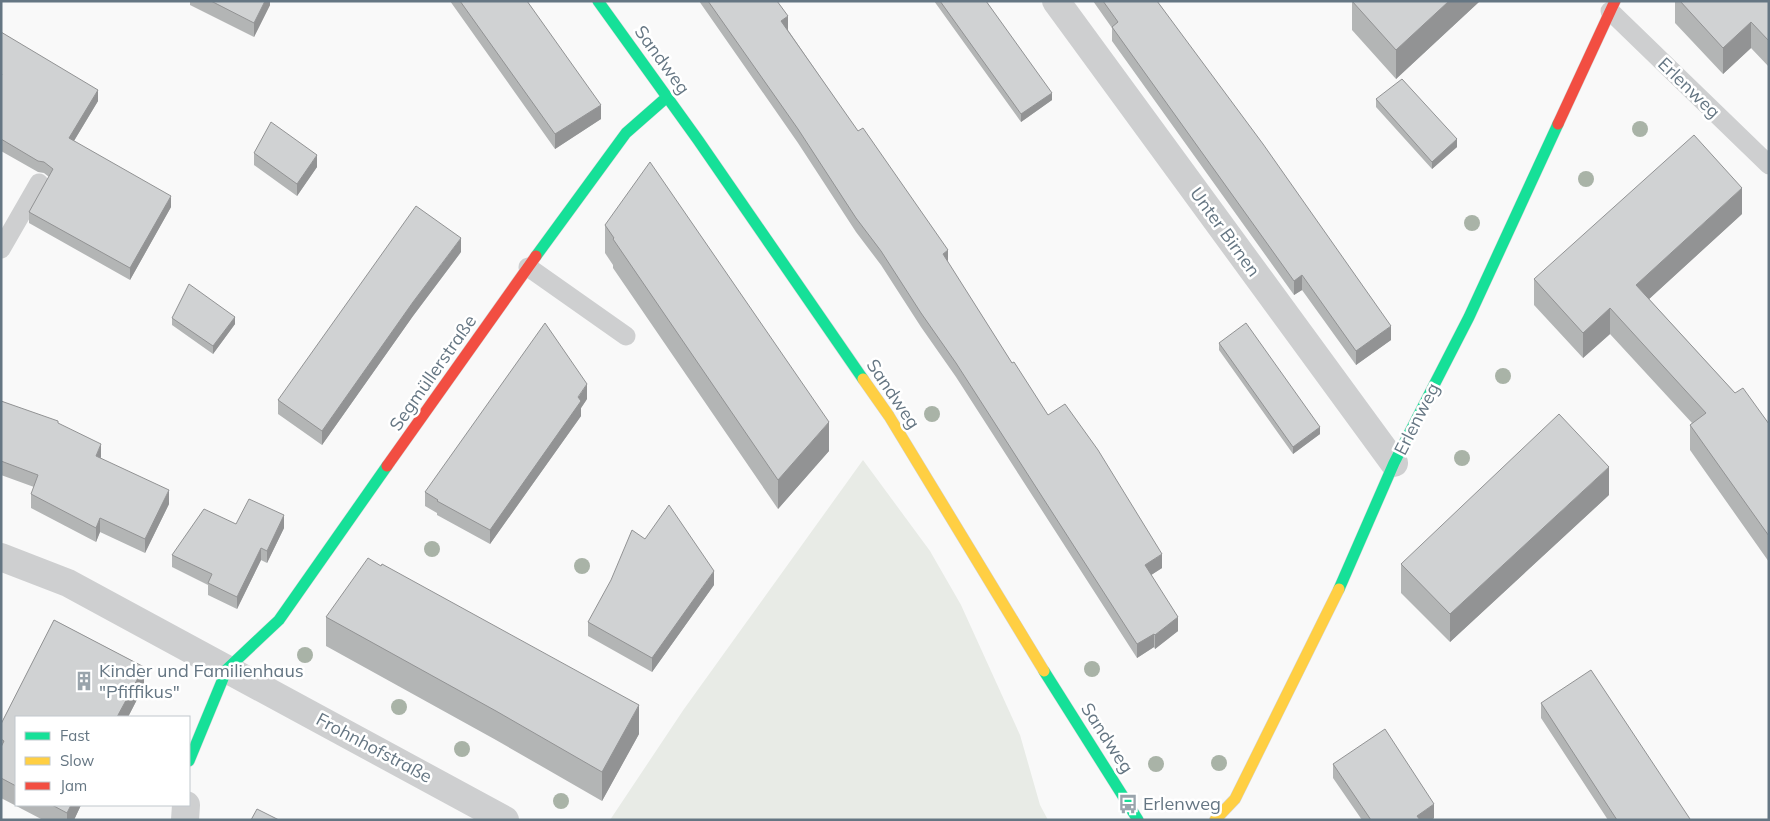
<svg xmlns="http://www.w3.org/2000/svg" width="1770" height="821" font-family="Mulish,sans-serif">
<rect width="100%" height="100%" fill="#f9f9f9"/>
<!-- green -->
<path fill="#e8ebe6" d="M 863,460 L 930,551 L 961,605 L 1020,735 L 1040,805 L 1048,820 L 610,820 L 684,709 Z"/>
<g fill="none" stroke-linecap="round" stroke-linejoin="round">
<defs>
<path id="fast" d="M 598,1 L 698,140 L 863,379
M 536,256 L 626,133 L 667,97
M 1339,589 L 1394,463 L 1469,317 L 1558,124
M 1044,671 L 1138,820
M 189,761 L 227,669 L 279,620 L 387,466"/>
<path id="slow" d="M 863,379 L 889,416 L 1044,671
M 1215,820 L 1235,799 L 1339,589"/>
<path id="jam" d="M 1558,124 L 1615,1
M 387,466 L 536,256"/>
</defs>
<!-- fast casing -->
<use href="#fast" stroke="#d5d6d7" stroke-width="12"/>
<!-- slow casing -->
<use href="#slow" stroke="#d5d6d7" stroke-width="12"/>
<!-- jam casing -->
<use href="#jam" stroke="#d5d6d7" stroke-width="12"/>
<!-- lane -->
<path stroke="#cecfd0" stroke-width="19" d="M 1610,11 L 1769,165
M 1,249 L 39,183
M 528,267 L 626,336"/>
<!-- street -->
<path stroke="#cecfd0" stroke-width="28" d="M 1056,1 L 1394,463
M 1,557 L 68,583 L 505,820
M 185,820 L 186,805"/>
<!-- fast -->
<use href="#fast" stroke="#16e098" stroke-width="11"/>
<!-- slow -->
<use href="#slow" stroke="#ffcf43" stroke-width="11"/>
<!-- jam -->
<use href="#jam" stroke="#f24e42" stroke-width="11"/>
</g>
<!-- trees -->
<g fill="#a9b3a7">
<circle cx="1640" cy="129" r="8"/>
<circle cx="1586" cy="179" r="8"/>
<circle cx="1472" cy="223" r="8"/>
<circle cx="1503" cy="376" r="8"/>
<circle cx="932" cy="414" r="8"/>
<circle cx="1462" cy="458" r="8"/>
<circle cx="432" cy="549" r="8"/>
<circle cx="582" cy="566" r="8"/>
<circle cx="305" cy="655" r="8"/>
<circle cx="1092" cy="669" r="8"/>
<circle cx="399" cy="707" r="8"/>
<circle cx="462" cy="749" r="8"/>
<circle cx="1219" cy="763" r="8"/>
<circle cx="1156" cy="764" r="8"/>
<circle cx="561" cy="801" r="8"/>
</g>
<!-- wall -->
<path fill="#b3b5b5" d="M 190,1 L 270,1 L 270,5 L 254,37 L 190,5 Z
M 450,1 L 527,1 L 601,119 L 555,149 Z
M 699,1 L 777,1 L 788,30 L 948,263 L 1012,363 L 1048,415 L 1162,568 L 1151,575 L 1178,631 L 1155,649 L 1154,647 L 1137,658 L 956,377 L 921,327 L 881,265 L 856,232 L 798,143 Z
M 934,1 L 986,1 L 1052,100 L 1021,122 Z
M 1093,1 L 1157,1 L 1391,340 L 1356,365 L 1302,290 L 1294,295 L 1112,41 L 1112,28 Z
M 1352,1 L 1480,1 L 1396,79 L 1352,30 Z
M 1675,1 L 1769,1 L 1769,67 L 1751,48 L 1723,74 L 1675,23 Z
M 1,32 L 98,101 L 74,141 L 171,207 L 130,280 L 29,223 L 29,212 L 49,177 L 44,173 L 38,172 L 1,151 Z
M 1376,99 L 1457,147 L 1432,169 L 1376,107 Z
M 254,153 L 317,167 L 297,196 L 254,165 Z
M 1742,214 L 1649,299 L 1735,393 L 1769,424 L 1769,562 L 1690,450 L 1690,425 L 1692,423 L 1610,334 L 1583,358 L 1534,305 L 1534,279 Z
M 605,225 L 829,451 L 778,509 L 613,268 L 613,265 L 605,253 Z
M 461,252 L 413,316 L 322,445 L 278,414 L 278,400 Z
M 172,318 L 235,324 L 213,354 L 172,325 Z
M 1219,343 L 1320,434 L 1293,454 L 1219,350 Z
M 587,399 L 581,408 L 581,416 L 490,544 L 437,515 L 437,513 L 425,506 L 425,492 Z
M 1,401 L 58,424 L 101,458 L 169,504 L 145,553 L 100,532 L 96,542 L 31,508 L 31,494 L 34,487 L 1,475 Z
M 1609,495 L 1450,642 L 1401,593 L 1401,564 Z
M 236,524 L 284,528 L 267,563 L 261,560 L 237,609 L 208,595 L 208,585 L 172,567 L 172,555 Z
M 714,585 L 652,672 L 588,636 L 588,622 Z
M 326,617 L 639,734 L 602,801 L 496,740 L 326,646 Z
M 54,620 L 144,667 L 144,686 L 128,717 L 16,717 L 16,805 L 81,805 L 74,820 L 43,820 L 1,798 L 1,724 Z
M 1541,703 L 1690,820 L 1608,820 L 1541,718 Z
M 1333,764 L 1434,818 L 1432,820 L 1362,820 L 1333,778 Z"/>
<!-- shaded-wall -->
<path fill="#929394" d="M 265,1 L 270,1 L 270,5 L 254,37 L 254,23 Z
M 1449,1 L 1480,1 L 1396,79 L 1396,50 Z
M 788,16 L 788,30 L 781,35 L 781,21 Z
M 1751,22 L 1751,48 L 1723,74 L 1723,48 Z
M 98,90 L 98,101 L 69,149 L 69,138 Z
M 1052,93 L 1052,100 L 1021,122 L 1021,114 Z
M 601,105 L 601,119 L 555,149 L 555,134 Z
M 1457,139 L 1457,147 L 1432,169 L 1432,162 Z
M 317,155 L 317,167 L 297,196 L 297,184 Z
M 1742,188 L 1742,214 L 1636,311 L 1636,285 Z
M 171,196 L 171,207 L 130,280 L 130,268 Z
M 461,238 L 461,252 L 413,316 L 322,445 L 322,431 L 413,302 Z
M 948,250 L 948,264 L 943,254 Z
M 1302,275 L 1302,290 L 1294,295 L 1294,281 Z
M 1610,308 L 1610,334 L 1583,358 L 1583,333 Z
M 235,317 L 235,324 L 213,354 L 213,346 Z
M 1391,326 L 1391,340 L 1356,365 L 1356,351 Z
M 587,384 L 587,399 L 581,408 L 581,416 L 490,544 L 490,530 Z
M 829,422 L 829,451 L 778,509 L 778,480 Z
M 1320,427 L 1320,434 L 1293,454 L 1293,447 Z
M 101,444 L 101,458 L 96,456 Z
M 1609,467 L 1609,495 L 1450,642 L 1450,614 Z
M 169,490 L 169,504 L 145,553 L 145,539 Z
M 284,515 L 284,528 L 267,563 L 267,551 Z
M 100,518 L 100,532 L 96,542 L 96,528 Z
M 261,548 L 261,560 L 237,609 L 237,597 Z
M 1162,554 L 1162,568 L 1145,579 L 1145,565 Z
M 714,571 L 714,585 L 652,672 L 652,658 Z
M 1178,617 L 1178,631 L 1155,649 L 1155,635 Z
M 1154,634 L 1154,647 L 1137,658 L 1137,644 Z
M 144,667 L 144,686 L 128,717 L 117,717 Z
M 639,705 L 639,734 L 602,801 L 602,772 Z
M 1434,804 L 1434,818 L 1432,820 L 1417,820 L 1417,816 Z
M 71,805 L 81,805 L 74,820 L 67,820 L 67,813 Z"/>
<!-- building -->
<path fill="#d0d2d3" stroke="#929394" d="M 211,1 L 265,1 L 254,23 Z
M 460,1 L 527,1 L 601,105 L 555,134 Z
M 708,1 L 777,1 L 788,16 L 781,21 L 858,131 L 863,128 L 948,250 L 943,254 L 1012,363 L 1014,362 L 1048,415 L 1065,404 L 1098,450 L 1162,554 L 1145,565 L 1178,617 L 1155,635 L 1154,634 L 1137,644 L 956,363 L 921,313 L 881,251 L 856,218 L 798,129 Z
M 940,1 L 986,1 L 1052,93 L 1021,114 Z
M 1103,1 L 1157,1 L 1263,144 L 1391,326 L 1356,351 L 1302,275 L 1294,281 L 1112,27 L 1118,22 Z
M 1352,1 L 1449,1 L 1396,50 Z
M 1680,1 L 1769,1 L 1769,41 L 1751,22 L 1723,48 Z
M 1,32 L 98,90 L 69,138 L 171,196 L 130,268 L 29,212 L 53,169 L 44,162 L 38,161 L 1,139 L 1,76 L 2,74 L 1,74 Z
M 1402,79 L 1457,139 L 1432,162 L 1376,99 Z
M 271,122 L 317,155 L 297,184 L 254,153 Z
M 1694,135 L 1742,188 L 1636,285 L 1735,393 L 1743,388 L 1769,424 L 1769,536 L 1690,425 L 1706,413 L 1610,308 L 1583,333 L 1534,279 Z
M 650,162 L 829,422 L 778,480 L 613,239 L 614,238 L 605,225 Z
M 416,206 L 461,238 L 413,302 L 322,431 L 278,400 Z
M 189,284 L 235,317 L 213,346 L 172,318 Z
M 545,323 L 587,384 L 578,397 L 581,401 L 490,530 L 437,501 L 438,500 L 425,492 Z
M 1246,323 L 1320,427 L 1293,447 L 1219,343 Z
M 1,401 L 58,421 L 58,423 L 101,444 L 96,456 L 169,490 L 145,539 L 100,518 L 96,528 L 31,494 L 38,475 L 1,461 Z
M 1559,414 L 1609,467 L 1450,614 L 1401,564 Z
M 249,499 L 284,515 L 267,551 L 261,548 L 237,597 L 208,583 L 212,574 L 172,555 L 204,509 L 236,524 Z
M 669,505 L 714,571 L 652,658 L 588,622 L 611,580 L 632,530 L 645,539 Z
M 368,558 L 381,566 L 382,564 L 639,705 L 602,772 L 496,711 L 326,617 Z
M 54,620 L 144,667 L 117,717 L 16,717 L 16,786 L 1,778 L 1,747 L 4,741 L 1,739 L 1,724 Z
M 1591,670 L 1690,819 L 1688,820 L 1617,820 L 1541,703 Z
M 1385,729 L 1434,804 L 1417,816 L 1420,820 L 1371,820 L 1333,764 Z
M 52,805 L 71,805 L 67,813 Z
M 257,809 L 279,820 L 251,820 Z"/>
<!-- icons -->
<defs>
<symbol id="building-bare" viewBox="-9 -9 18 18"><path d="M-4-6H4V6H1V3H-1V6H-4ZM-2.5-4.3h1.7v1.8h-1.7ZM.8-4.3h1.7v1.8H.8ZM-2.5-1h1.7V.8h-1.7ZM.8-1h1.7V.8H.8Z" fill="#99a4ac" stroke="#fff" stroke-width="2.5" paint-order="stroke"/></symbol>
<symbol id="bus-bare" viewBox="-9 -9 18 18"><path d="M-5-6H5V4H4V6H2V4H-2V6H-4V4H-5ZM-3.5-4V0h7V-4ZM-3.5 1.2v1.5H-2V1.2ZM2 1.2v1.5H3.5V1.2Z" fill="#99a4ac" stroke="#fff" stroke-width="2.5" paint-order="stroke"/></symbol>
</defs>
<g fill-rule="evenodd">
<use href="#building-bare" x="70" y="667" width="28" height="28"/>
<use href="#bus-bare" x="1114" y="790" width="28" height="28"/>
</g>
<g text-anchor="middle" stroke-width="5" stroke-linejoin="round" paint-order="stroke">
<!-- street labels -->
<g font-size="18" fill="#657683" stroke="#fff">
<text transform="translate(662 60) rotate(54)" y="6">Sandweg</text>
<text transform="translate(1689 88) rotate(44)" y="6">Erlenweg</text>
<text transform="translate(1225 232) rotate(54)" y="6">Unter Birnen</text>
<text transform="translate(433 373) rotate(-55)" y="6">Segmüllerstraße</text>
<text transform="translate(893 394) rotate(56)" y="6">Sandweg</text>
<text transform="translate(1417 419) rotate(-63)" y="6">Erlenweg</text>
<text transform="translate(1107 738) rotate(57)" y="6">Sandweg</text>
<text transform="translate(374 748) rotate(28)" y="6">Frohnhofstraße</text>
</g>
<!-- poi labels -->
<g font-size="18" fill="#657683" stroke="#fff" text-anchor="start">
<text x="99" y="677">Kinder und Familienhaus<tspan x="99" dy="21">"Pfiffikus"</tspan></text>
<text x="1143" y="810">Erlenweg</text>
</g>
</g>
<!-- border -->
<rect width="1770" height="821" fill="none" stroke="#657683" stroke-width="5"/>
<!-- legend -->
<rect x="15" y="716" width="175" height="90" fill="#ffffff" stroke="#c1c8cd"/>
<rect x="25" y="732" width="25" height="8" fill="#16e098" stroke="#c1c8cd"/>
<text x="60" y="741" font-size="15" fill="#657683">Fast</text>
<rect x="25" y="757" width="25" height="8" fill="#ffcf43" stroke="#c1c8cd"/>
<text x="60" y="766" font-size="15" fill="#657683">Slow</text>
<rect x="25" y="782" width="25" height="8" fill="#f24e42" stroke="#c1c8cd"/>
<text x="60" y="791" font-size="15" fill="#657683">Jam</text>
</svg>
